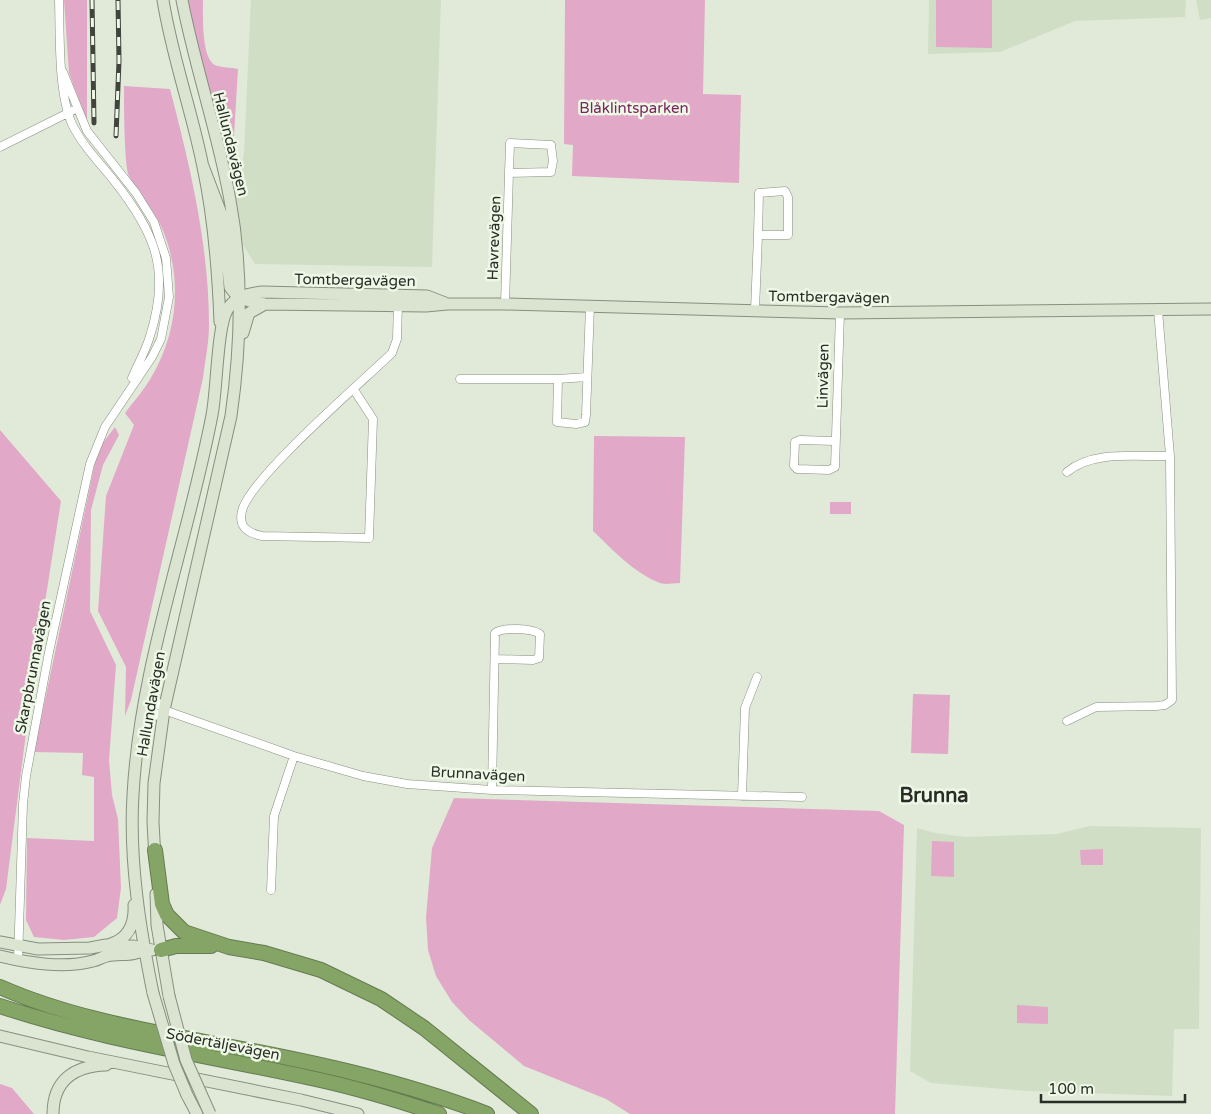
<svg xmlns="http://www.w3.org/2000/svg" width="1211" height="1114" font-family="'Varela Round',sans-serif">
<rect width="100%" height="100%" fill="#e1ead9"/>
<!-- built -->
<path fill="#d1dec6" d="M 251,0 L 441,0 L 432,267 L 255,264 L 243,245 L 236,197 L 244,153 Z
M 929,0 L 1186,0 L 1185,17 L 1075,21 L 1000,52 L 928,54 Z
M 1196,0 L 1211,0 L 1211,18 L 1200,20 Z
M 1090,826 L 1201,828 L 1199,1029 L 1174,1029 L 1172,1096 L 1028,1091 L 931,1083 L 910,1071 L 917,828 L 935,833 L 965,837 L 1057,834 Z"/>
<!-- green -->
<path fill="#e1a8c8" d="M 64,0 L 87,0 L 87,121 L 69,73 Z
M 188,0 L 203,0 C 203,13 201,58 215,65 C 221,68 231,67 238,69 L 232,169 L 228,163 L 196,42 Z
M 565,0 L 705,0 L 703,94 L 741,95 L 739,183 L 572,176 L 573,145 L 564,144 Z
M 936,0 L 992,0 L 992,48 L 936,47 Z
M 124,86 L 170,89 C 190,166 209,245 209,325 C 209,343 205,361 203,378 L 131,700 L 125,716 L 126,667 L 98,611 L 106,496 L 134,425 L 125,413 C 134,401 145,389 152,376 C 179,330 183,273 160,224 C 151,206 137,192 129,176 C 124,167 124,101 124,86 Z
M 115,427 L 119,435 L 103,465 L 91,510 L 90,611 L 116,665 L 109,760 L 112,795 L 118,819 L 121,888 L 117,918 L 94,937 L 64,940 L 34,937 L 26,920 L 27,838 L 94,841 L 94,777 L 82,775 L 83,753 L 34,752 L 98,449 Z
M 0,430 L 61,501 L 33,678 L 6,889 L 0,905 Z
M 594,436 L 685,437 L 680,583 C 673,583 665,585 660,583 C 634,573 613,550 593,531 Z
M 830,502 L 851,502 L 851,514 L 830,514 Z
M 913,694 L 950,695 L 948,754 L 911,753 Z
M 454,798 L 879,811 L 904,825 L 895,1114 L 630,1114 L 606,1099 L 524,1066 L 469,1020 L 452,1002 L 436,976 L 428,950 L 426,917 L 432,848 Z
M 932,841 L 954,842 L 954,877 L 931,876 Z
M 1103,849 L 1103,865 L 1081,865 L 1080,850 Z
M 1017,1005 L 1048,1007 L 1048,1024 L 1017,1023 Z
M 0,1084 L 12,1088 L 34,1114 L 0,1114 Z"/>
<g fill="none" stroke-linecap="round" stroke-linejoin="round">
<defs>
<path id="street" d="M 59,0 C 60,35 58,93 72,124 C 82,145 100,163 115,182 C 155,233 171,270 150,336 C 146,350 138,364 132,378
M 0,147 L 72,111
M 505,304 L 509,173 L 551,172 L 553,161 L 551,145 L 510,143 L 509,173
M 755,310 L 758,235 L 788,235 L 788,197 L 785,191 L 759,193 L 758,235
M 587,377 L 558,379 L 557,422 L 576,424 L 585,422 L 586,415 L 590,306
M 460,379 L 558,379
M 354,390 L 373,419 L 369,538 L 262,536 C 248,533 238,527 242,511 C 249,479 363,381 392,353 L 397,339 L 398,303
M 835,441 L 800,440 L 795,442 L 794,466 L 797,469 L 829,470 L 835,467 L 840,313
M 1067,472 C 1093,450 1137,457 1170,456
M 149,682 L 154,698 L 164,710 L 294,756 L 363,776 L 407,784 L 492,790 L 802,797
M 1067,721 L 1096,707 L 1156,706 L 1165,705 L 1172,700 L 1170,456 L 1158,310
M 141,725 L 164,710
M 492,790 L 495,633 C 504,627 531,628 540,634 L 539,658 L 533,660 L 496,659
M 742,796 L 745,708 L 757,677
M 271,890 L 274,816 L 294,756
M 18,960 L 23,804 L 26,776 L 49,652 L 90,464 L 105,427 L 152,357 L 161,339 L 169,297 L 166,258 L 154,222 L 136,193 L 87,131 L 63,72"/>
<path id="secondary" d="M 163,0 C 172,57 192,111 203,167 C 214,218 218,270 220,322
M 203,166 L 222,216 L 230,287 C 238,300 251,302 265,304 L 426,306 L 447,304 L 505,304 L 840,313 L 1211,309
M 243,333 L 249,313 L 265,304
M 155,858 L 153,822 L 154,783 L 164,710 L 231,416 C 241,346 243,270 230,200 C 218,133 195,67 182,0
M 156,894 L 157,925 L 169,996
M 0,942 L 38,949 L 90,948 L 106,945 L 133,946 L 152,950
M 111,944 C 129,938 135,923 134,905
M 0,956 C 29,963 63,969 93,961 C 98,960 102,957 107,956 C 120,953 134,957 145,949
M 153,993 C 140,929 129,860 133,795 C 140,665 188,541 212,415 C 217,390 217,328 227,310 C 235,296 247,294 262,292 L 427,296 L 445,303
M 0,1036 L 88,1057 L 301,1100 L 358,1114
M 187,1095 L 197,1114
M 53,1114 C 53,1080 74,1066 106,1065"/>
<path id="highway" d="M 155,850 L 162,904 L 167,915 L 184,932 L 229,947 L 264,953 L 321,970 L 381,999 L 424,1028 L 531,1114
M 161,950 L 176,946 L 211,946
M 0,987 C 68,1017 143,1030 216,1044 C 308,1061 399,1080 487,1114
M 0,1006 C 102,1040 206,1055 311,1078 C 354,1087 397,1100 439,1114"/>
</defs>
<!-- street casing -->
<use href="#street" stroke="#868f7f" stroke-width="9"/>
<!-- secondary casing -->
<use href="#secondary" stroke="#868f7f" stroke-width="13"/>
<!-- highway casing -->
<use href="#highway" stroke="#647b50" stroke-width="16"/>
<!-- street -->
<use href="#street" stroke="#fff" stroke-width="8"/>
<!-- secondary -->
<use href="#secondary" stroke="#dae4d1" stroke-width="11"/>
<!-- highway -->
<use href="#highway" stroke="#84a566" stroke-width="14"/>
<defs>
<path id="rail" d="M 92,0 L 94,123
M 116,136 L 119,61 L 118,0"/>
</defs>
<!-- rail casing -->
<use href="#rail" stroke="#40443d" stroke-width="5"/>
<!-- rail -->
<use href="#rail" stroke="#eef8e6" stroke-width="3" stroke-dasharray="9" stroke-linecap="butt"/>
<defs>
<path id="secondary-bridge" d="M 153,993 L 174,1064 L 187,1095
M 169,996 L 186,1060 L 210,1114"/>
</defs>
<!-- secondary-bridge casing -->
<use href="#secondary-bridge" stroke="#868f7f" stroke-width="13" stroke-linecap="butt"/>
<!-- secondary-bridge -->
<use href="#secondary-bridge" stroke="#dae4d1" stroke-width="11"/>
</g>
<g text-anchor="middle" stroke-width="5" stroke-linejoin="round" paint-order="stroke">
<!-- park labels -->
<g font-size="15" fill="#7a265d" stroke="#eef8e6">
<text x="634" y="113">Blåklintsparken</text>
</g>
<!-- street labels -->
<g font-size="15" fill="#2a2d27" stroke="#eef8e6">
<text transform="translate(231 144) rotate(76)" y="5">Hallundavägen</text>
<text transform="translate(494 238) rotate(-88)" y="5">Havrevägen</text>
<text transform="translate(355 280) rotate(1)" y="5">Tomtbergavägen</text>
<text transform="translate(829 297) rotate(1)" y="5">Tomtbergavägen</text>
<text transform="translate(823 376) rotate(-89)" y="5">Linvägen</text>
<text transform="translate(33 667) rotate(-79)" y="5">Skarpbrunnavägen</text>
<text transform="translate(151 704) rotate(-80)" y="5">Hallundavägen</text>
<text transform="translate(478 774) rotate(3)" y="5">Brunnavägen</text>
<text transform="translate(223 1044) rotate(11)" y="5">Södertäljevägen</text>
</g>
<!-- district labels -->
<g font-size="20" font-weight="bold" fill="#2a2d27" stroke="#eef8e6">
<text x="934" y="802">Brunna</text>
</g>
</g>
<!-- scale -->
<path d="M1041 1094v8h144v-8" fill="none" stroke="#2a2d27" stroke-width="2.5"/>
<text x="1048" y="1094" font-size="15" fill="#2a2d27" stroke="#eef8e6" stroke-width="4" paint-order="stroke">100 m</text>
</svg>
